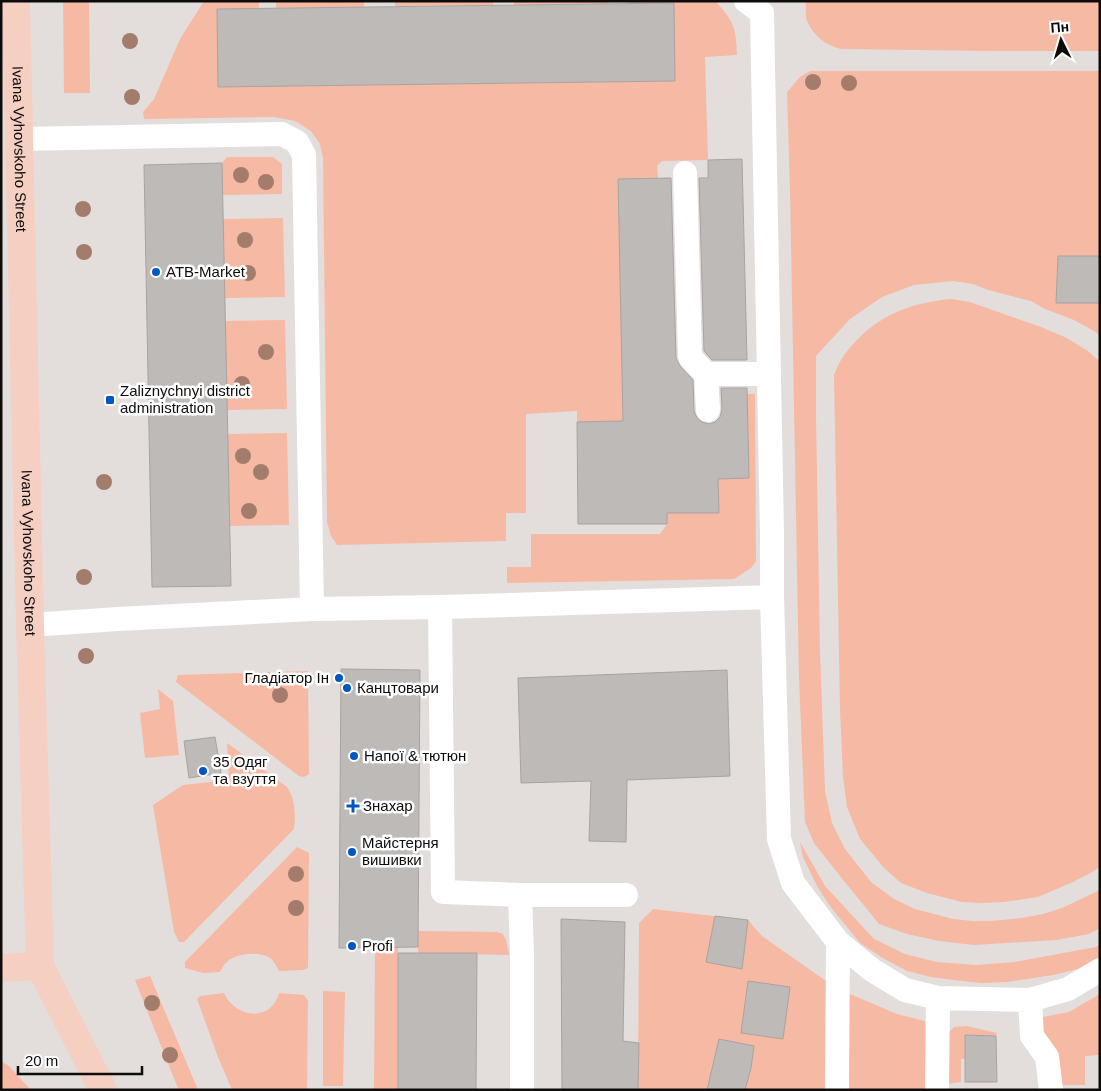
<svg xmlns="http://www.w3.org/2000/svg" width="1101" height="1091" font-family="Arial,sans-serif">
<rect width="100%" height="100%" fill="#e3dedc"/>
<!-- green -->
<path fill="#f6b9a3" d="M 63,1 L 89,1 L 90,93 L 64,93 Z
M 204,1 L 259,1 L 259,9 L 219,87 L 675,81 L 674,3 L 628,3 L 628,1 L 715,1 C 734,21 736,28 737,55 L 705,57 L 708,160 L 662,161 L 657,166 L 658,179 L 623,378 L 691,376 L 694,513 L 719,513 L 718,479 L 749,478 L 747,394 L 755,394 L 756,561 L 751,568 L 734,579 L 507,583 L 507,567 L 531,567 L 531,534 L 660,534 L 667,524 L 666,421 L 577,422 L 577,411 L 526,414 L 526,513 L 506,513 L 506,541 L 337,545 L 331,536 L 327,522 L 323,158 L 320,144 L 311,131 L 295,121 L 274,117 L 144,119 L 143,112 L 154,99 L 180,39 Z
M 276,1 L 364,1 L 364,7 L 276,8 Z
M 395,1 L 493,1 L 493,5 L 395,6 Z
M 514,1 L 608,1 L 608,4 L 514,5 Z
M 806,1 L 1100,1 L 1100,51 L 992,51 L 841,49 C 826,46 813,35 807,21 C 805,16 806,7 806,1 Z
M 810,71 L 1100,71 L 1100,256 L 1058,256 L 1057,303 L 1100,303 L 1100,336 L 1094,331 L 1074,320 L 1045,309 L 1031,301 L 988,290 L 973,284 L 953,281 L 914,285 L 882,297 L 850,319 L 816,356 L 816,415 L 820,651 L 825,791 L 832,823 L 845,849 L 871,882 L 894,899 L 915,909 L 953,919 L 972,921 L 991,921 L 1022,918 L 1043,914 L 1062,908 L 1100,890 L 1100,928 L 1089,934 L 1056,940 L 974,945 L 939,941 L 907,934 L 879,924 L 840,876 L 814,843 L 805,822 L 799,678 L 790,190 L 787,92 L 800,77 Z
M 227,157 L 273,157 L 282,164 L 282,194 L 222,195 L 222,163 Z
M 283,218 L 285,297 L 225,298 L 223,219 Z
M 952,299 L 970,302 L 1041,327 L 1067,338 L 1088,351 L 1100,362 L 1100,866 L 1094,871 L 1073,882 L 1038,897 L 1004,902 L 980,903 L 962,902 L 927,893 L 901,883 L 884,868 L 860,839 L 847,807 L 843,777 L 840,710 L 834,375 C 837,368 840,360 845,354 C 873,317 907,303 952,299 Z
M 285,320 L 287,409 L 227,410 L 225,321 Z
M 287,433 L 289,525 L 229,526 L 227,434 Z
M 308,671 L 309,774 L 304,777 L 299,776 L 176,682 L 178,675 Z
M 158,689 L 173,701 L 179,755 L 145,758 L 140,713 L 160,709 Z
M 227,743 L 287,787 C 295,799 296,814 294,829 L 184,942 L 179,942 L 174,932 L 153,805 L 183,785 L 229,780 Z
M 800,842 L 825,886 L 874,939 L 905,954 L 937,962 L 975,965 L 1015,962 L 1096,947 L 1100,944 L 1100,960 L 1091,966 L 1053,975 L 1007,982 L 981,983 L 953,980 L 931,977 L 907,971 L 881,957 L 860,943 L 830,906 L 817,886 L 803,857 Z
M 297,847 L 309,853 L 308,968 L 303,970 L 279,971 C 277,967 274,961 270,958 C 260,951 236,953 227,962 C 224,964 222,968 220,972 L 203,973 L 185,968 L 185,962 Z
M 653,909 L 748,920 L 762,936 L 836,988 L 897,1014 L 925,1021 L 927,1041 L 926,1090 L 638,1090 L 639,923 Z
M 418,931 L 497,932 L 503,934 L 506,940 L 509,955 L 418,953 Z
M 375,948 L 398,948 L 398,1090 L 374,1090 Z
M 150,976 L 198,1090 L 179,1090 L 173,1076 L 135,980 Z
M 323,991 L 345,992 L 343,1086 L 323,1086 Z
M 224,993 C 235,1018 271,1023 279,993 L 304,995 L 308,1001 L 307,1090 L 232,1090 L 218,1057 L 197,999 L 200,996 Z
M 1100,994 L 1100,1055 L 1085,1056 L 1085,1085 L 1062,1085 L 1043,1032 L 1043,1017 L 1069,1012 Z
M 967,1026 L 997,1033 L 996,1036 L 965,1035 L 965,1053 L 996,1058 L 961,1059 L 961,1082 L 947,1084 L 949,1032 L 954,1027 Z
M 1,1061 L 9,1066 L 31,1090 L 1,1090 Z"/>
<!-- building -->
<path fill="#bebab8" stroke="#a8a3a2" d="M 674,3 L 675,81 L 218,87 L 217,9 Z
M 742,159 L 747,360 L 712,360 L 704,351 L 699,178 L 708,178 L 708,160 Z
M 222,163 L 231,586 L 152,587 L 144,165 Z
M 671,178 L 676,358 L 680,366 L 693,380 L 694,411 L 697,418 L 702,422 L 709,424 L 715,422 L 720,417 L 722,409 L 721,388 L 747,388 L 749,478 L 718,479 L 719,513 L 667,513 L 667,524 L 578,524 L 577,422 L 623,421 L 618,179 Z
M 1058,256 L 1100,256 L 1100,303 L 1056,303 Z
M 341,669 L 420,670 L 418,947 L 339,948 Z
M 727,670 L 730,776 L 627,780 L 626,842 L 589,841 L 591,781 L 521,783 L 518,678 Z
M 215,737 L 221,773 L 189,778 L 184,741 Z
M 715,916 L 748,920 L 742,969 L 706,962 Z
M 561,919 L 625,922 L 623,1041 L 639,1043 L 638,1090 L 562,1090 Z
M 398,953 L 477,953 L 476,1090 L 398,1090 Z
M 748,981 L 790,987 L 783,1039 L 741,1033 Z
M 965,1035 L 996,1036 L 997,1082 L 965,1082 Z
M 719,1039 L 754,1046 L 751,1068 L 745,1090 L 707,1090 Z"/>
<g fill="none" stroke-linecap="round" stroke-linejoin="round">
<!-- service -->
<path stroke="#fff" stroke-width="24" d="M 19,139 L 282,134 L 297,142 L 304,155 L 312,609
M 685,173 L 690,357 L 706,374 L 768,374
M 706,374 L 708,410
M 772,597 L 779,839 L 793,883 L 838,942 L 872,970 L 905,990 L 938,998 L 1030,1000 L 1068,989 L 1100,970
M 440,607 L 443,892 L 520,895 L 626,895
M 30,625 L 118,619 L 312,609 L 440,607 L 772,597 L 772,534 L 762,13 L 746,1
M 520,895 L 522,955 L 522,1090
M 1030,1000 L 1032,1036 L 1047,1057 L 1051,1090
M 837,1090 L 838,942
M 937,1090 L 938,998"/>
<!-- secondary -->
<g stroke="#f5cfc1" stroke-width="28">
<path id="s1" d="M 16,1 L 30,625 L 40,966 L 103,1090"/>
<path d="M 1,968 L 40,966"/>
</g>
</g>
<!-- trees -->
<g fill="#a37c6c">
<circle cx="130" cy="41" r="8"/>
<circle cx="813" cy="82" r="8"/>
<circle cx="849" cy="83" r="8"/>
<circle cx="132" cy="97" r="8"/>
<circle cx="241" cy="175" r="8"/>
<circle cx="266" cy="182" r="8"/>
<circle cx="83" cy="209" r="8"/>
<circle cx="245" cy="240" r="8"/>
<circle cx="84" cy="252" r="8"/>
<circle cx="248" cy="273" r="8"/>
<circle cx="266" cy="352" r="8"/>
<circle cx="242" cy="384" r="8"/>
<circle cx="243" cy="456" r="8"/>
<circle cx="261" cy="472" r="8"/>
<circle cx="104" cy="482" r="8"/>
<circle cx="249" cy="511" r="8"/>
<circle cx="84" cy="577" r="8"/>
<circle cx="86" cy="656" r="8"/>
<circle cx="280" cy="695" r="8"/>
<circle cx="296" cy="874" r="8"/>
<circle cx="296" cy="908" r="8"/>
<circle cx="152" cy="1003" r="8"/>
<circle cx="170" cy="1055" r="8"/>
</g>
<!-- markers -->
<g fill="#0156bf" stroke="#fff" stroke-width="2">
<circle cx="156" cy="272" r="5"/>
<rect x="105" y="395" width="10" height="10" rx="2.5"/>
<circle cx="339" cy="678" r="5"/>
<circle cx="347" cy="688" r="5"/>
<circle cx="354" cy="756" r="5"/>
<circle cx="203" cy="771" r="5"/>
<path d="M350.5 798.5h5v5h5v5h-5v5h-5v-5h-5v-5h5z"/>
<circle cx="352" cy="852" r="5"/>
<circle cx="352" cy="946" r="5"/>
</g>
<g text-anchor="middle" stroke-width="5" stroke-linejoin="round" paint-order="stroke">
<!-- street labels -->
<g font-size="15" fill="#0e0c0b" stroke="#fff">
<text dy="5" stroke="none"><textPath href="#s1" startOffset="148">Ivana Vyhovskoho Street</textPath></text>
<text dy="5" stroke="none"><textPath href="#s1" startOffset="552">Ivana Vyhovskoho Street</textPath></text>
</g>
<!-- poi labels -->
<g font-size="15" fill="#0e0c0b" stroke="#fff" text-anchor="start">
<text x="166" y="277">ATB-Market</text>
<text x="120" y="396">Zaliznychnyi district<tspan x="120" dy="17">administration</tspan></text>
<text x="329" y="683" text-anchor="end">Гладіатор Ін</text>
<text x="357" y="693">Канцтовари</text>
<text x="364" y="761">Напої &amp; тютюн</text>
<text x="213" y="767">35 Одяг<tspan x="213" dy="17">та взуття</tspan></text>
<text x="363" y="811">Знахар</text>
<text x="362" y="848">Майстерня<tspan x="362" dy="17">вишивки</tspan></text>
<text x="362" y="951">Profi</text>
</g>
</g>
<!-- border -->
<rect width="1101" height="1091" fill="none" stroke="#0e0c0b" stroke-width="5"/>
<!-- north arrow -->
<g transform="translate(1061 40) rotate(355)" stroke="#ffffff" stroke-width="4" paint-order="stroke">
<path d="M0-4L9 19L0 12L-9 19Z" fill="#0e0c0b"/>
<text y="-8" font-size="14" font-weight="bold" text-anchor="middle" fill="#0e0c0b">Пн</text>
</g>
<!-- scale -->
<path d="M18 1066v8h124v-8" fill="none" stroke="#0e0c0b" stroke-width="2.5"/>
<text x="25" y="1066" font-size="15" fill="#0e0c0b" stroke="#ffffff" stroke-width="4" paint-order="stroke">20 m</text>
</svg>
